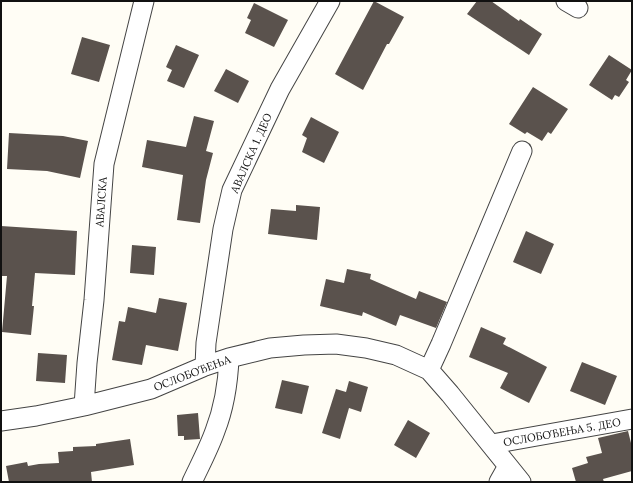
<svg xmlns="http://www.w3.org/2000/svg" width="633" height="483" font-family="Lora,serif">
<rect width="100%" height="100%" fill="#fffdf5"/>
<!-- building -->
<path fill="#5a524d" d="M 374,1 L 404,17 L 389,44 L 387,44 L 363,90 L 335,74 Z
M 477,1 L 491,1 L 519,21 L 520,19 L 542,34 L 529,55 L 467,14 Z
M 254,3 L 288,20 L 274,47 L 245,33 L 251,20 L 247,18 Z
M 82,37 L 110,45 L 99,82 L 71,74 Z
M 176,45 L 199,55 L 184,88 L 167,81 L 172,70 L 166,67 Z
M 609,55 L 632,70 L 626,80 L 629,82 L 619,97 L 615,95 L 612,100 L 589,85 Z
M 226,69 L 249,81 L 238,103 L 214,91 Z
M 533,87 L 568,109 L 551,134 L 548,132 L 542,141 L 527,132 L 525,134 L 509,124 Z
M 194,116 L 214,121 L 206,151 L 213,153 L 206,180 L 200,223 L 177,220 L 183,175 L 142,167 L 147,140 L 186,147 Z
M 311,117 L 339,132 L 324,163 L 302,152 L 307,138 L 302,135 Z
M 9,133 L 63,136 L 88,141 L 80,178 L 47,171 L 7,169 Z
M 296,205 L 320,207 L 317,240 L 268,234 L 271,209 L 296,211 Z
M 1,226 L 77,231 L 75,275 L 35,273 L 32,306 L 34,306 L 31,335 L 2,332 L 7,276 L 1,276 Z
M 526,231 L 554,244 L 541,274 L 513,262 Z
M 132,245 L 156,247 L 154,275 L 130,273 Z
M 347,269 L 371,274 L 370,279 L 416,299 L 419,291 L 447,302 L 436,328 L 400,315 L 396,326 L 363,312 L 362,316 L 320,306 L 326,279 L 344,283 Z
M 159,298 L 187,303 L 178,351 L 146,345 L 142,365 L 112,360 L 119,321 L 125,322 L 128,307 L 156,313 Z
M 481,327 L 506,338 L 503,344 L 547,367 L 529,403 L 500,388 L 508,373 L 469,357 Z
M 38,353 L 67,355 L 65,383 L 36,381 Z
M 582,362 L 617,376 L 605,405 L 570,391 Z
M 282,380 L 309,386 L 302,414 L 275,408 Z
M 349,381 L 368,387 L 361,412 L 349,408 L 340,439 L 322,433 L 336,389 L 346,392 Z
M 198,413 L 200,439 L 184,440 L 184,436 L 178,436 L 177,415 Z
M 408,420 L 430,433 L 416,458 L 394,445 Z
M 628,431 L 632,447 L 632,471 L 603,479 L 604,482 L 576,482 L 572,468 L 588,463 L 586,457 L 602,453 L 598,438 Z
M 130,439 L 134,465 L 91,472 L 92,482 L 9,482 L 6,466 L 27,462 L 28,466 L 39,464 L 59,463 L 58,452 L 73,451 L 73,447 L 96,446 L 96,444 Z"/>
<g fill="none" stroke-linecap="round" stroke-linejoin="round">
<defs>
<path id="minor" d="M 566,1 L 578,8
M 205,366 L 206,343 L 223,229 L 232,190 L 280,89 L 330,1
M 429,370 L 441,344 L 522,151
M 84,406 L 87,363 L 94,300 L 104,164 L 144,1
M 1,421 L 36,416 L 84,406 L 151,389 L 205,366 L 229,358 L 270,348 L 304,345 L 336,344 L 366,348 L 396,355 L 429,370 L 450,394 L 521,482
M 492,444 L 632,419
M 192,482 C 200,465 209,448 215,431 C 224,408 228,383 229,358
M 499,482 L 508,466"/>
</defs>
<!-- minor casing -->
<use href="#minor" stroke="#444" stroke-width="21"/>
<!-- minor -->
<use href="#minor" stroke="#fff" stroke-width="19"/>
</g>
<g text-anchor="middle" stroke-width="4" stroke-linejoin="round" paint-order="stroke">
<!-- street labels -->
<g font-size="11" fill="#111" stroke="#fff">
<text transform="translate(251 153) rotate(-66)" y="4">АВАЛСКА 1. ДЕО</text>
<text transform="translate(101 202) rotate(-86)" y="4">АВАЛСКА</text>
<text transform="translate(192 373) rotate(-21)" y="4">ОСЛОБОЂЕЊА</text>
<text transform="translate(562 432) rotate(-10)" y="4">ОСЛОБОЂЕЊА 5. ДЕО</text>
</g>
</g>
<!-- border -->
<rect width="633" height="483" fill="none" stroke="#111111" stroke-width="4"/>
</svg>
